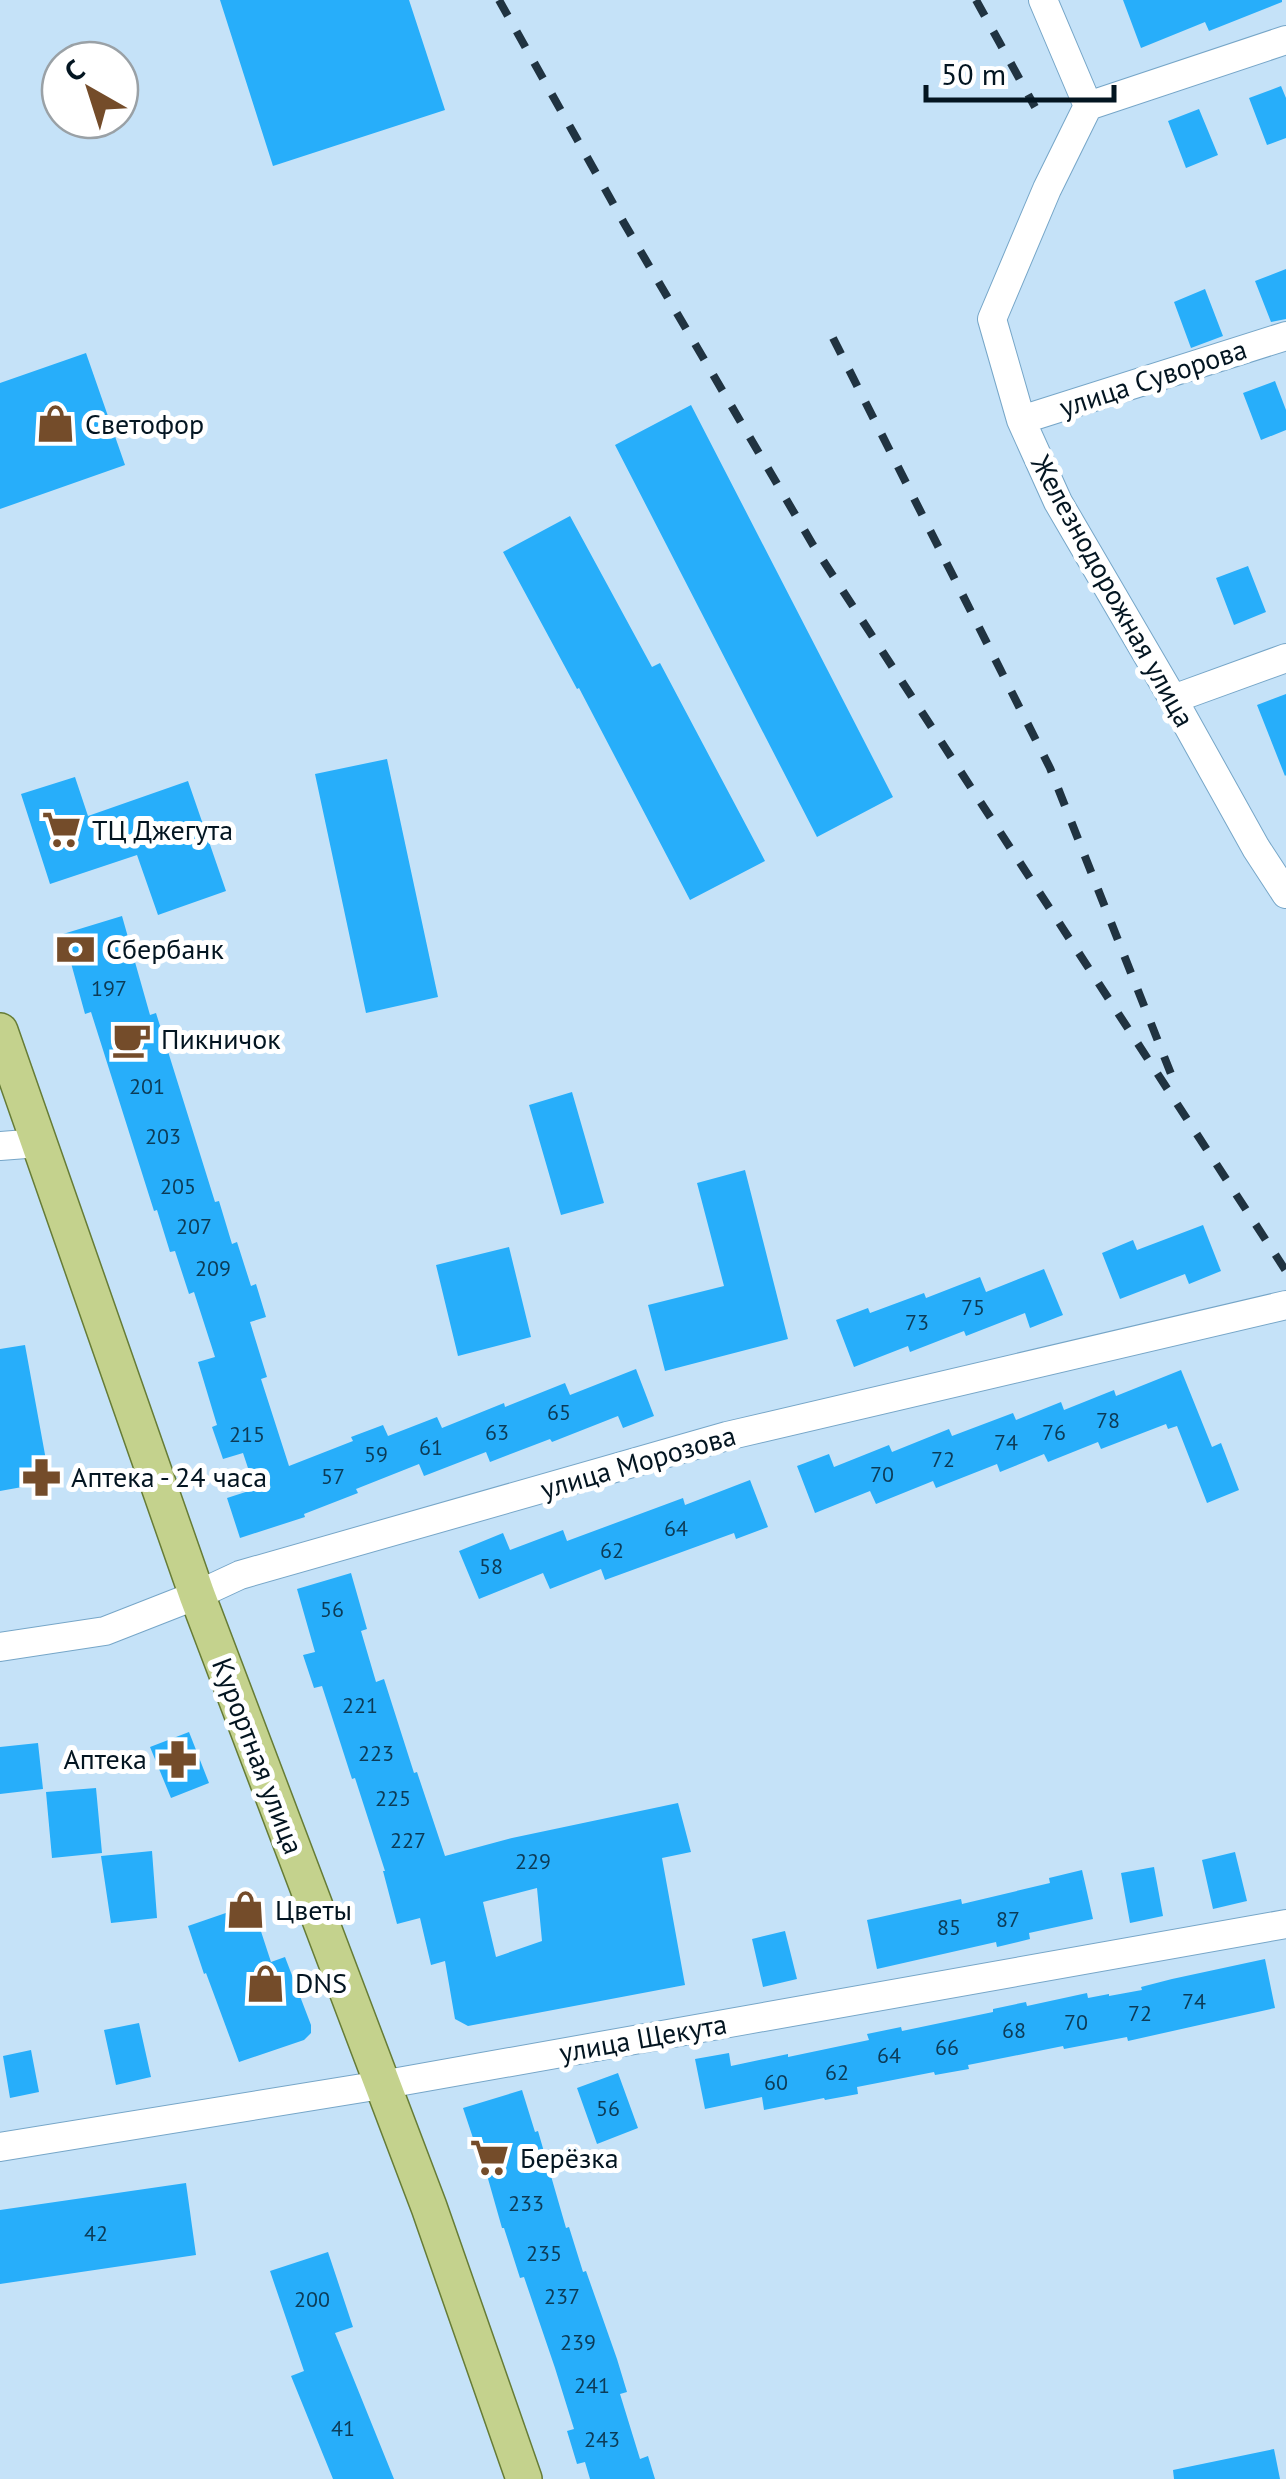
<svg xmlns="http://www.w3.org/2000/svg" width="1286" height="2479" font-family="'PT Sans',sans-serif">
<rect width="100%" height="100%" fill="#c5e2f8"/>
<!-- building -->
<path fill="#27aefa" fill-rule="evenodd" d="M 220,0 L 409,0 L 445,110 L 273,166 Z
M 1123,0 L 1282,0 L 1282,2 L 1209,31 L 1205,22 L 1141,48 Z
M 1281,86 L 1286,98 L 1286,138 L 1267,145 L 1249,98 Z
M 1199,109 L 1218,155 L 1186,168 L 1168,121 Z
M 1286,269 L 1286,319 L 1271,322 L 1255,281 Z
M 1205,289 L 1223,336 L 1191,348 L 1174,302 Z
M 86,353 L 125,465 L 0,509 L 0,383 Z
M 1275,381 L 1286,410 L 1286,430 L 1261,440 L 1243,393 Z
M 691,405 L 893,797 L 817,837 L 615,445 Z
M 570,516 L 652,667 L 660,663 L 765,861 L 690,900 L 579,688 L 577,689 L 503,552 Z
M 1248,566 L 1266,612 L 1234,625 L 1216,578 Z
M 1286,694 L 1286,775 L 1285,776 L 1257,705 Z
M 387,759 L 438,997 L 366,1013 L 315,774 Z
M 75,777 L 88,816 L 188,781 L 226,891 L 158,915 L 137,855 L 50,884 L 21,794 Z
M 122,916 L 150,1015 L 156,1013 L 215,1202 L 219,1201 L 232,1244 L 237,1242 L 251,1286 L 256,1284 L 266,1317 L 250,1322 L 267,1377 L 261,1379 L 289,1466 L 353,1441 L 351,1437 L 383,1425 L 388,1436 L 437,1417 L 442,1428 L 504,1403 L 505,1407 L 565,1383 L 570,1395 L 636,1369 L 654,1416 L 623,1428 L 618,1416 L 552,1442 L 550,1439 L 490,1462 L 486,1452 L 424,1476 L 419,1464 L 356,1489 L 358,1493 L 304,1514 L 305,1517 L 240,1538 L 227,1498 L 255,1489 L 243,1453 L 223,1459 L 212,1427 L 217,1425 L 198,1362 L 215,1357 L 194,1292 L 189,1294 L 175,1251 L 170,1252 L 157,1210 L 154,1211 L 91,1012 L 85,1014 L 63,934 Z
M 572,1092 L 604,1203 L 561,1215 L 529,1105 Z
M 745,1170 L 788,1339 L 665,1371 L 648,1305 L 724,1286 L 697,1183 Z
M 1203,1225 L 1221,1271 L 1189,1284 L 1185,1274 L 1120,1299 L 1102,1253 L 1133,1240 L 1137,1250 Z
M 509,1247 L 531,1337 L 458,1356 L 436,1265 Z
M 1044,1269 L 1063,1315 L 1030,1328 L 1025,1313 L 966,1336 L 964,1331 L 910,1352 L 908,1346 L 854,1367 L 836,1320 L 868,1308 L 870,1313 L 924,1293 L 926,1298 L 980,1277 L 986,1292 Z
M 25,1345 L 50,1482 L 0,1491 L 0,1349 Z
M 1181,1370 L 1212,1447 L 1221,1443 L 1239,1490 L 1207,1503 L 1177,1426 L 1168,1429 L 1166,1424 L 1101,1449 L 1098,1442 L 1048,1462 L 1044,1454 L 1000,1472 L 997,1464 L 936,1488 L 933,1481 L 876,1504 L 870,1491 L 815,1513 L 797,1466 L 829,1454 L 834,1467 L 889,1445 L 892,1452 L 949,1429 L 952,1436 L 1013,1413 L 1016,1420 L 1061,1402 L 1064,1410 L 1114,1390 L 1116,1396 Z
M 750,1480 L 768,1527 L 736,1539 L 734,1533 L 605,1580 L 601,1569 L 550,1589 L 543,1573 L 479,1599 L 459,1551 L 503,1533 L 510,1550 L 563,1530 L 567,1541 L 683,1498 L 685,1505 Z
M 351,1573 L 367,1629 L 361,1631 L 376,1682 L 384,1679 L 414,1773 L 417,1772 L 445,1856 L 512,1838 L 678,1803 L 691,1852 L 662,1858 L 685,1985 L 468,2026 L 455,2019 L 445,1961 L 431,1965 L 420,1918 L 397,1924 L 383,1871 L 385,1871 L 355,1778 L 352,1779 L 322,1686 L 314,1688 L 303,1655 L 315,1652 L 297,1589 ZM 537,1888 L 542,1941 L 496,1957 L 483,1902 Z
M 189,1732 L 209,1783 L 171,1798 L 150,1747 Z
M 38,1743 L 43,1789 L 0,1794 L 0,1747 Z
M 96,1788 L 102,1853 L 52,1858 L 46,1792 Z
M 152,1851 L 157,1918 L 111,1923 L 101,1856 Z
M 1235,1852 L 1247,1901 L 1213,1909 L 1202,1860 Z
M 1154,1867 L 1163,1916 L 1130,1923 L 1121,1873 Z
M 1082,1870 L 1093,1919 L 1029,1933 L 1030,1939 L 997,1947 L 996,1942 L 877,1969 L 867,1920 L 961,1899 L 962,1904 L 1050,1883 L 1049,1878 Z
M 252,1904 L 271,1962 L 285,1957 L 311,2025 L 311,2033 L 304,2040 L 239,2062 L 206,1973 L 204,1974 L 188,1926 Z
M 785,1931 L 797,1979 L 763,1987 L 752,1939 Z
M 1265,1959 L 1275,2008 L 1128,2041 L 1127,2037 L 1064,2049 L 1063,2046 L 968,2065 L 969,2069 L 935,2075 L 934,2072 L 857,2087 L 858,2094 L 825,2100 L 824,2098 L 764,2110 L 762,2097 L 705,2109 L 695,2059 L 729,2053 L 731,2066 L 788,2054 L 788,2057 L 869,2040 L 867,2034 L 901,2027 L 902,2031 L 993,2012 L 993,2009 L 1026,2002 L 1027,2006 L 1087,1993 L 1088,1998 L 1109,1994 L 1109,1996 L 1142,1990 L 1141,1987 L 1172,1979 Z
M 139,2023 L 151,2077 L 116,2085 L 104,2030 Z
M 31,2050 L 39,2092 L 10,2098 L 3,2056 Z
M 618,2073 L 638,2128 L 597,2144 L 577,2088 Z
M 522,2090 L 535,2132 L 538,2131 L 566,2228 L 569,2227 L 583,2272 L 586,2271 L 617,2359 L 627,2392 L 620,2394 L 640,2459 L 648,2456 L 655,2479 L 590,2479 L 585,2462 L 577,2464 L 567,2431 L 574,2429 L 555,2368 L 524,2277 L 520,2278 L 504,2228 L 502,2228 L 477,2140 L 474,2141 L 463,2108 Z
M 186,2183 L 196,2255 L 0,2284 L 0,2210 Z
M 328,2252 L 353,2327 L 335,2333 L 394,2479 L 333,2479 L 291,2376 L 304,2371 L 270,2271 Z
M 1274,2449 L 1280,2479 L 1174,2479 L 1173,2470 Z"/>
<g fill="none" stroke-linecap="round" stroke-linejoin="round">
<defs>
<path id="minor" d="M 1043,0 L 1088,106 L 1047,189 L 992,319 L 1021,420 L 1058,502 L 1173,699 L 1256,848 L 1286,894
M 1088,106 L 1286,40
M 1021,420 L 1286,336
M 1173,699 L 1286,658
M 0,1146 L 39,1143
M 0,1647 L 105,1631 L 197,1595 L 240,1575 L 727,1436 L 1286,1305
M 0,2147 L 381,2085 L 1286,1924"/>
<path id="major" d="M 0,1031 L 197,1595 L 429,2207 L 524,2479"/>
</defs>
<!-- minor casing -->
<use href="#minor" stroke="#76a6c8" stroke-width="30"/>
<!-- major casing -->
<use href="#major" stroke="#667c36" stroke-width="38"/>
<!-- minor -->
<use href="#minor" stroke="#fff" stroke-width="28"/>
<!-- major -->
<use href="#major" stroke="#c4d28d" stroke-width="35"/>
<!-- rail -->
<path stroke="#203341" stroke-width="8" stroke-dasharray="18 18" stroke-linecap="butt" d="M 499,0 L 624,223 L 813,545 L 1286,1271
M 976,0 L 1035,107
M 833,338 L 1050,768 L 1173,1079"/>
</g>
<!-- icons -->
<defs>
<symbol id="shop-bare" viewBox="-9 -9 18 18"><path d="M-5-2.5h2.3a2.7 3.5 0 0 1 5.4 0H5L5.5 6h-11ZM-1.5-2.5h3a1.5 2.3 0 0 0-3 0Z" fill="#744c2a" stroke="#fff" stroke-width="2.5" paint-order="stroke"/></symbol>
<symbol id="supermarket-bare" viewBox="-9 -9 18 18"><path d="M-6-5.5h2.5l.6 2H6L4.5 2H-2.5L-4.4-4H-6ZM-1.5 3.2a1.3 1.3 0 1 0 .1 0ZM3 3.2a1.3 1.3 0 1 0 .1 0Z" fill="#744c2a" stroke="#fff" stroke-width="2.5" paint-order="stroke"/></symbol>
<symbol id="bank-bare" viewBox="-9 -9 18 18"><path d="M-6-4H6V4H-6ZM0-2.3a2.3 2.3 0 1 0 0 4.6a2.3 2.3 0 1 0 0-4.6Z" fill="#744c2a" stroke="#fff" stroke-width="2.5" paint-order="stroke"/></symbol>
<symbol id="cafe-bare" viewBox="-9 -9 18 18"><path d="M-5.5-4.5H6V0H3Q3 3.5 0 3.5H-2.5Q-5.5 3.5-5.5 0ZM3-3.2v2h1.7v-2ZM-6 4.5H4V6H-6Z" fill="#744c2a" stroke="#fff" stroke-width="2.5" paint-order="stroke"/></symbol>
<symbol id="pharmacy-bare" viewBox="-9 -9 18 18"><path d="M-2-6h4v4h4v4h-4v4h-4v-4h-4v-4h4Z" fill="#744c2a" stroke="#fff" stroke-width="2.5" paint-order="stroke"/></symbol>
</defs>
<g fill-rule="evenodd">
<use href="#shop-bare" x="28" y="396" width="55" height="55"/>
<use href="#supermarket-bare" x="34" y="802" width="55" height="55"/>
<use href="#bank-bare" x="48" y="922" width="55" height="55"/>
<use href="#cafe-bare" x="104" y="1012" width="55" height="55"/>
<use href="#pharmacy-bare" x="14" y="1450" width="55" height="55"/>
<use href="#pharmacy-bare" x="150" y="1732" width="55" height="55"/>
<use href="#shop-bare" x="218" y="1882" width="55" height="55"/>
<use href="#shop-bare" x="238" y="1956" width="55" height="55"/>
<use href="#supermarket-bare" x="462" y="2130" width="55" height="55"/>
</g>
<g text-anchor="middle" stroke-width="10" stroke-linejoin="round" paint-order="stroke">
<!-- number labels -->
<g font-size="22" fill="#0c3b57">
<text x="109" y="996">197</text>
<text x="147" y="1094">201</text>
<text x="163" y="1144">203</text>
<text x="178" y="1194">205</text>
<text x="194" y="1234">207</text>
<text x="213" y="1276">209</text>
<text x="973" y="1315">75</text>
<text x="917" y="1330">73</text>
<text x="559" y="1420">65</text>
<text x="1108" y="1428">78</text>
<text x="497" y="1440">63</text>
<text x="1054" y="1440">76</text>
<text x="247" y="1442">215</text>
<text x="1006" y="1450">74</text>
<text x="431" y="1455">61</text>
<text x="376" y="1462">59</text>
<text x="943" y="1467">72</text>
<text x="882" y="1482">70</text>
<text x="333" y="1484">57</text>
<text x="676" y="1536">64</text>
<text x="612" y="1558">62</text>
<text x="491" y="1574">58</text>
<text x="332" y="1617">56</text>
<text x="360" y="1713">221</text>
<text x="376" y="1761">223</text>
<text x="393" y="1806">225</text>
<text x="408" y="1848">227</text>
<text x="533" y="1869">229</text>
<text x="1008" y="1927">87</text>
<text x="949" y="1935">85</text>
<text x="1194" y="2009">74</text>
<text x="1140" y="2021">72</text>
<text x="1076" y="2030">70</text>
<text x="1014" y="2038">68</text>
<text x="947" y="2055">66</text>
<text x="889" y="2063">64</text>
<text x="837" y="2080">62</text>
<text x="776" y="2090">60</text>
<text x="608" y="2116">56</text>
<text x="526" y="2211">233</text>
<text x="96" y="2241">42</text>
<text x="544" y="2261">235</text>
<text x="562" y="2304">237</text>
<text x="312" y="2307">200</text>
<text x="578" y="2350">239</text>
<text x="592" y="2393">241</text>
<text x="343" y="2436">41</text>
<text x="602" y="2447">243</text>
</g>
<!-- street labels -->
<g font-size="28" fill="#031521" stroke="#fff">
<text transform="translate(1153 378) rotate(-18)" y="10">улица Суворова</text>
<text transform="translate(1113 591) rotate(61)" y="10">Железнодорожная улица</text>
<text transform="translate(638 1462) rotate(-16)" y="10">улица Морозова</text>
<text transform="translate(258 1756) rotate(69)" y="10">Курортная улица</text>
<text transform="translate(643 2038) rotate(-10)" y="10">улица Щекута</text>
</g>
<!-- poi labels -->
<g font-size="28" fill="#031521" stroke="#fff" text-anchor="start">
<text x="85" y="434">Светофор</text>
<text x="92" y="840">ТЦ Джегута</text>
<text x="106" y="959">Сбербанк</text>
<text x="161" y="1049">Пикничок</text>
<text x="71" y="1487">Аптека - 24 часа</text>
<text x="147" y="1769" text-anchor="end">Аптека</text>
<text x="275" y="1920">Цветы</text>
<text x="295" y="1993">DNS</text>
<text x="520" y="2168">Берёзка</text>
</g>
</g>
<!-- north arrow -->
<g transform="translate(90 90) rotate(321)"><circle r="48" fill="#ffffff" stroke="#9aa1a6" stroke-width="2.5"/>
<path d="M0-8L18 38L0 25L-18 38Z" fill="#744c2a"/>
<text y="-15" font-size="28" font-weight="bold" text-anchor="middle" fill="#031521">С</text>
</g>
<!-- scale -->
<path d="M926 85v15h188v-15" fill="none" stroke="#031521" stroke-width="5"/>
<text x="941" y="85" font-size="30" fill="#031521" stroke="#ffffff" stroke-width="8" paint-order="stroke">50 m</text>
</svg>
